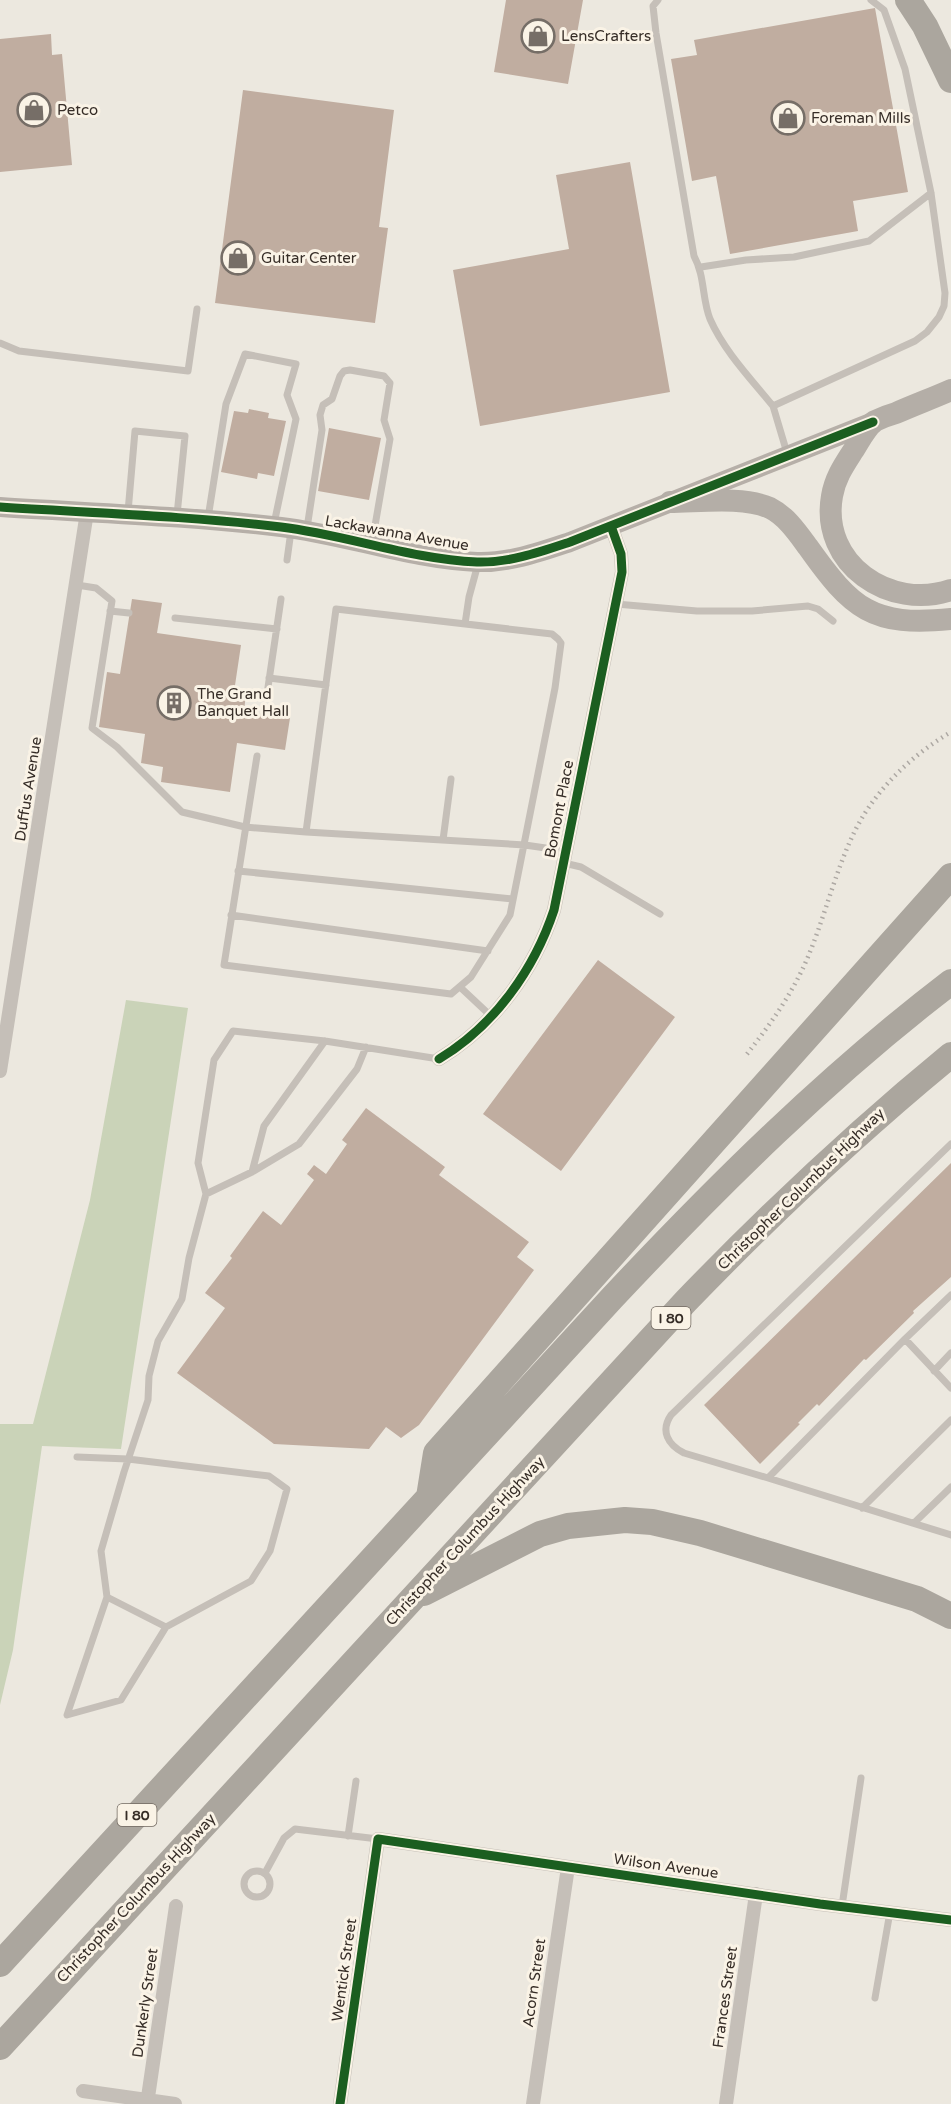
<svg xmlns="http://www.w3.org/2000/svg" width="951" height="2104" font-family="'Varela Round',sans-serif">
<rect width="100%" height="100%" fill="#ece8df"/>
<!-- green -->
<path fill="#cad3b8" d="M 126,1000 L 188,1008 L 121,1449 L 42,1446 L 13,1650 L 0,1705 L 0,1424 L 33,1424 L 90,1200 Z"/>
<!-- building -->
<path fill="#c0ada0" d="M 506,0 L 583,0 L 568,84 L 494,72 Z
M 875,8 L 908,192 L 853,201 L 858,231 L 730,254 L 716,176 L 692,181 L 671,59 L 697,55 L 694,40 Z
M 51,34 L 52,55 L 62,54 L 72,165 L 0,172 L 0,39 Z
M 243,90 L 394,110 L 379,227 L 388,228 L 375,323 L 215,303 Z
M 630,162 L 670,392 L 480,426 L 453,270 L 569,249 L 556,175 Z
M 249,409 L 269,413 L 268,418 L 286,421 L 274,476 L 258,473 L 257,479 L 221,472 L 234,411 L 248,413 Z
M 329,428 L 381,438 L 369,500 L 318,491 Z
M 132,599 L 162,603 L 157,633 L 241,645 L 234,692 L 246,694 L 244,711 L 290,718 L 285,750 L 237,743 L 230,792 L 161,782 L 163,767 L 141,763 L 145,734 L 99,727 L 107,672 L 120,674 Z
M 598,960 L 675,1017 L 561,1171 L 483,1114 Z
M 366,1108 L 445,1167 L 439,1175 L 529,1242 L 517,1257 L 534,1270 L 419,1425 L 401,1438 L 386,1427 L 369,1449 L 274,1444 L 177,1373 L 225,1308 L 205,1293 L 232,1258 L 230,1256 L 263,1211 L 281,1225 L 314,1180 L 307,1174 L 314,1165 L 326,1174 L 347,1144 L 342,1140 Z
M 951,1163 L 951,1277 L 913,1311 L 914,1313 L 866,1360 L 864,1359 L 819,1406 L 817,1404 L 798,1423 L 800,1424 L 760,1464 L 704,1405 Z"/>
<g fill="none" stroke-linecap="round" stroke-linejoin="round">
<!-- lane -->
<path stroke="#c5bfb8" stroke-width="7" d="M 658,0 L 653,6 L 656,33 L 694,256 C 705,276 702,299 710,319 C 724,351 751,379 773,406
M 701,267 L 746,260 L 794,257 L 869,241 L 931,193
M 0,343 L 19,351 L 188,371 L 197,309
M 787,453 L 773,406 L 915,341 L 927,332 L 939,317 L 944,306 L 945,293 L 931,193 L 905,69 L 884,10 L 871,0
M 128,512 L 135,431 L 185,436 L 177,515
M 208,518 L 226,404 L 245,354 L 296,364 L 287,395 L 296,419 L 274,524
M 307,528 L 322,430 L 320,415 L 323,405 L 332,399 L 340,376 L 344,371 L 350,370 L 384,376 L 390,383 L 384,420 L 390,439 L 372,543
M 287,560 L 291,531
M 77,585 L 96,588 L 112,601 L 92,728 L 117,747 L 182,812 L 245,827 L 306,832 L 336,609 L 552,634 L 558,639 L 561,643 L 555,688 L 510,915 L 471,977 L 451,994 L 224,965 C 235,895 246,825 257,756
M 616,604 L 697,611 L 752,611 L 808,606 L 818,609 L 833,621
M 110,611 L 129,613
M 175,618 L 277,629
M 465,624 L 469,597 L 478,564
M 269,678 L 326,685
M 267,694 L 281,599
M 306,832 L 525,845 L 566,851
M 443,840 L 451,779
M 564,863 L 581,867 L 660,914
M 238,871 L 513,899
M 231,915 L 488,951
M 460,987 L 492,1017
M 951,1144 L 671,1415 C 660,1431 668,1445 684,1453 L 768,1478 L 905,1339 L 951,1388
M 252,1172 L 264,1126 L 325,1041
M 206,1194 L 252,1172 L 299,1144 L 357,1069 L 366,1047
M 905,1339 L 951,1295
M 934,1371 L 951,1353
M 77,1457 L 128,1459 L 269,1476 L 287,1489 L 270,1551 L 251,1581 L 166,1627 L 121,1700 L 67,1715 L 107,1597 L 166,1627
M 768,1478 L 951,1535
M 862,1508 L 951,1420
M 914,1523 L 951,1487
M 107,1597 L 101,1551 L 124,1472 L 148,1400 L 149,1376 L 158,1341 L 182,1299 L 189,1258 L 206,1194 L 198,1163 L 214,1060 L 233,1031 L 325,1041 L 439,1059
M 348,1836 L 356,1781
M244 1884a13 13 0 1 1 26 0a13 13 0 1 1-26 0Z
M 265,1873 L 284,1838 L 295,1829 L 378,1839
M 842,1906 L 861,1778
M 875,1998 L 890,1912"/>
<!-- street -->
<path stroke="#c5bfb8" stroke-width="14" d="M 439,1059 C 494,1026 534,970 554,910 L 622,572 L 621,554 L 611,526
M 0,1071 L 87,512
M 83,2091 L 175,2104
M 147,2104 L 176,1906
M 340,2104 L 378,1839 L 820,1904 L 951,1920
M 533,2104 L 568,1867
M 726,2104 L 756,1894"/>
<!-- secondary -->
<path stroke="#b6afa8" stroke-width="20" d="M 0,507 C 94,513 187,516 281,527 C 347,535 410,559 477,562 C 509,563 540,552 570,542 L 873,422"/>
<!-- primary -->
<path stroke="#b4aea7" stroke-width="22" d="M 951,390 C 933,398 914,405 896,413 C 889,415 881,418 875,421 C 866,427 859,442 853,451 C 844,465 835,478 832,496 C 820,564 890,611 951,590
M 670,502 C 698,502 744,496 770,508 C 786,516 797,532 808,547 C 852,609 872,627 951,619"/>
<!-- highway -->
<path stroke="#aba69e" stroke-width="26" d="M 908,0 L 925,26 L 951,80
M 429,1497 L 436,1453 L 951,876
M 424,1593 L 540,1534 L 568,1526 L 625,1520 L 652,1522 L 700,1533 L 917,1599 L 951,1616
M 0,1964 L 612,1298 C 718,1185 828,1076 951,982
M 0,2047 L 686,1301 C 771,1213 857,1132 951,1055"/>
<!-- rail -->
<path stroke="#ada8a3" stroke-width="4.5" stroke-dasharray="1.5 4.5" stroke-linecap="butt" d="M 747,1054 C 769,1026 789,998 804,966 C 823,924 833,878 852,837 C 872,793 910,756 951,732"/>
<defs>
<path id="cycleway" d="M 0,507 C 94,513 187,516 281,527 C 347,535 410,559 477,562 C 509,563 540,552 570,542 L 873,422
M 439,1059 C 494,1026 534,970 554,910 L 622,572 L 621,554 L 611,526
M 340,2104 L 378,1839 L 820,1904 L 951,1920"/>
</defs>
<!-- cycleway casing -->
<use href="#cycleway" stroke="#faf3e6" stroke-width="13"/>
<!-- cycleway -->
<use href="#cycleway" stroke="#1b5e20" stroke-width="9"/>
</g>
<!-- icons -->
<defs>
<symbol id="shop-ring" viewBox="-11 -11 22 22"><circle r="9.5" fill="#faf3e6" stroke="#766e67" stroke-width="1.5"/><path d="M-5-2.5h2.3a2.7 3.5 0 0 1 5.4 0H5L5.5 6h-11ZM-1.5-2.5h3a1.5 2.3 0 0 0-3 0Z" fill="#766e67"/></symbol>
<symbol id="building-ring" viewBox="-11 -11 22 22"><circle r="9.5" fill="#faf3e6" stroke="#766e67" stroke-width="1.5"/><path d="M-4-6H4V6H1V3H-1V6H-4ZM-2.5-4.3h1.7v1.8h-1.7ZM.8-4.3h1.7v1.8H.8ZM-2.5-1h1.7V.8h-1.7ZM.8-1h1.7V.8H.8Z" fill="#766e67"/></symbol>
</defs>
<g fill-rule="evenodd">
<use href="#shop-ring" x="519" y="17" width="38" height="38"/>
<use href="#shop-ring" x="15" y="91" width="38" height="38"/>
<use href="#shop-ring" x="769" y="99" width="38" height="38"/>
<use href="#shop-ring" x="219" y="239" width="38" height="38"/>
<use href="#building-ring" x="155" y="684" width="38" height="38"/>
</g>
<g text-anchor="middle" stroke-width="6" stroke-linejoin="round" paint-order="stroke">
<!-- shield labels -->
<g fill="#faf3e6" stroke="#716860" stroke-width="1.5">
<rect x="651.5" y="1307" width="39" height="22" rx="4.5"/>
<rect x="117.5" y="1804" width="39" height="22" rx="4.5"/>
</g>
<g font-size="14" font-weight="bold" fill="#362d27">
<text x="671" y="1323">I 80</text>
<text x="137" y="1820">I 80</text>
</g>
<!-- poi labels -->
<g font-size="15" fill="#362d27" stroke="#faf3e6" text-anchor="start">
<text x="561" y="41">LensCrafters</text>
<text x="57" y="115">Petco</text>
<text x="811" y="123">Foreman Mills</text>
<text x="261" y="263">Guitar Center</text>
<text x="197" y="699">The Grand<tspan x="197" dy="17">Banquet Hall</tspan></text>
</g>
<!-- street labels -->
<g font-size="15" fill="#362d27" stroke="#faf3e6">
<text transform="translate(397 533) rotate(10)" y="5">Lackawanna Avenue</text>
<text transform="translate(28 789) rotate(-81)" y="5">Duffus Avenue</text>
<text transform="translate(559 809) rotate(-79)" y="5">Bomont Place</text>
<text transform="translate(801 1189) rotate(-44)" y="5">Christopher Columbus Highway</text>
<text transform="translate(465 1541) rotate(-47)" y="5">Christopher Columbus Highway</text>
<text transform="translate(666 1866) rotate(8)" y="5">Wilson Avenue</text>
<text transform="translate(136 1898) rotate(-47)" y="5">Christopher Columbus Highway</text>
<text transform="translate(344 1970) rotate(-82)" y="5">Wentick Street</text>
<text transform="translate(534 1983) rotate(-82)" y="5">Acorn Street</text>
<text transform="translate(725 1997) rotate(-82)" y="5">Frances Street</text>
<text transform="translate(145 2003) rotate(-82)" y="5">Dunkerly Street</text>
</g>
</g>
</svg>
